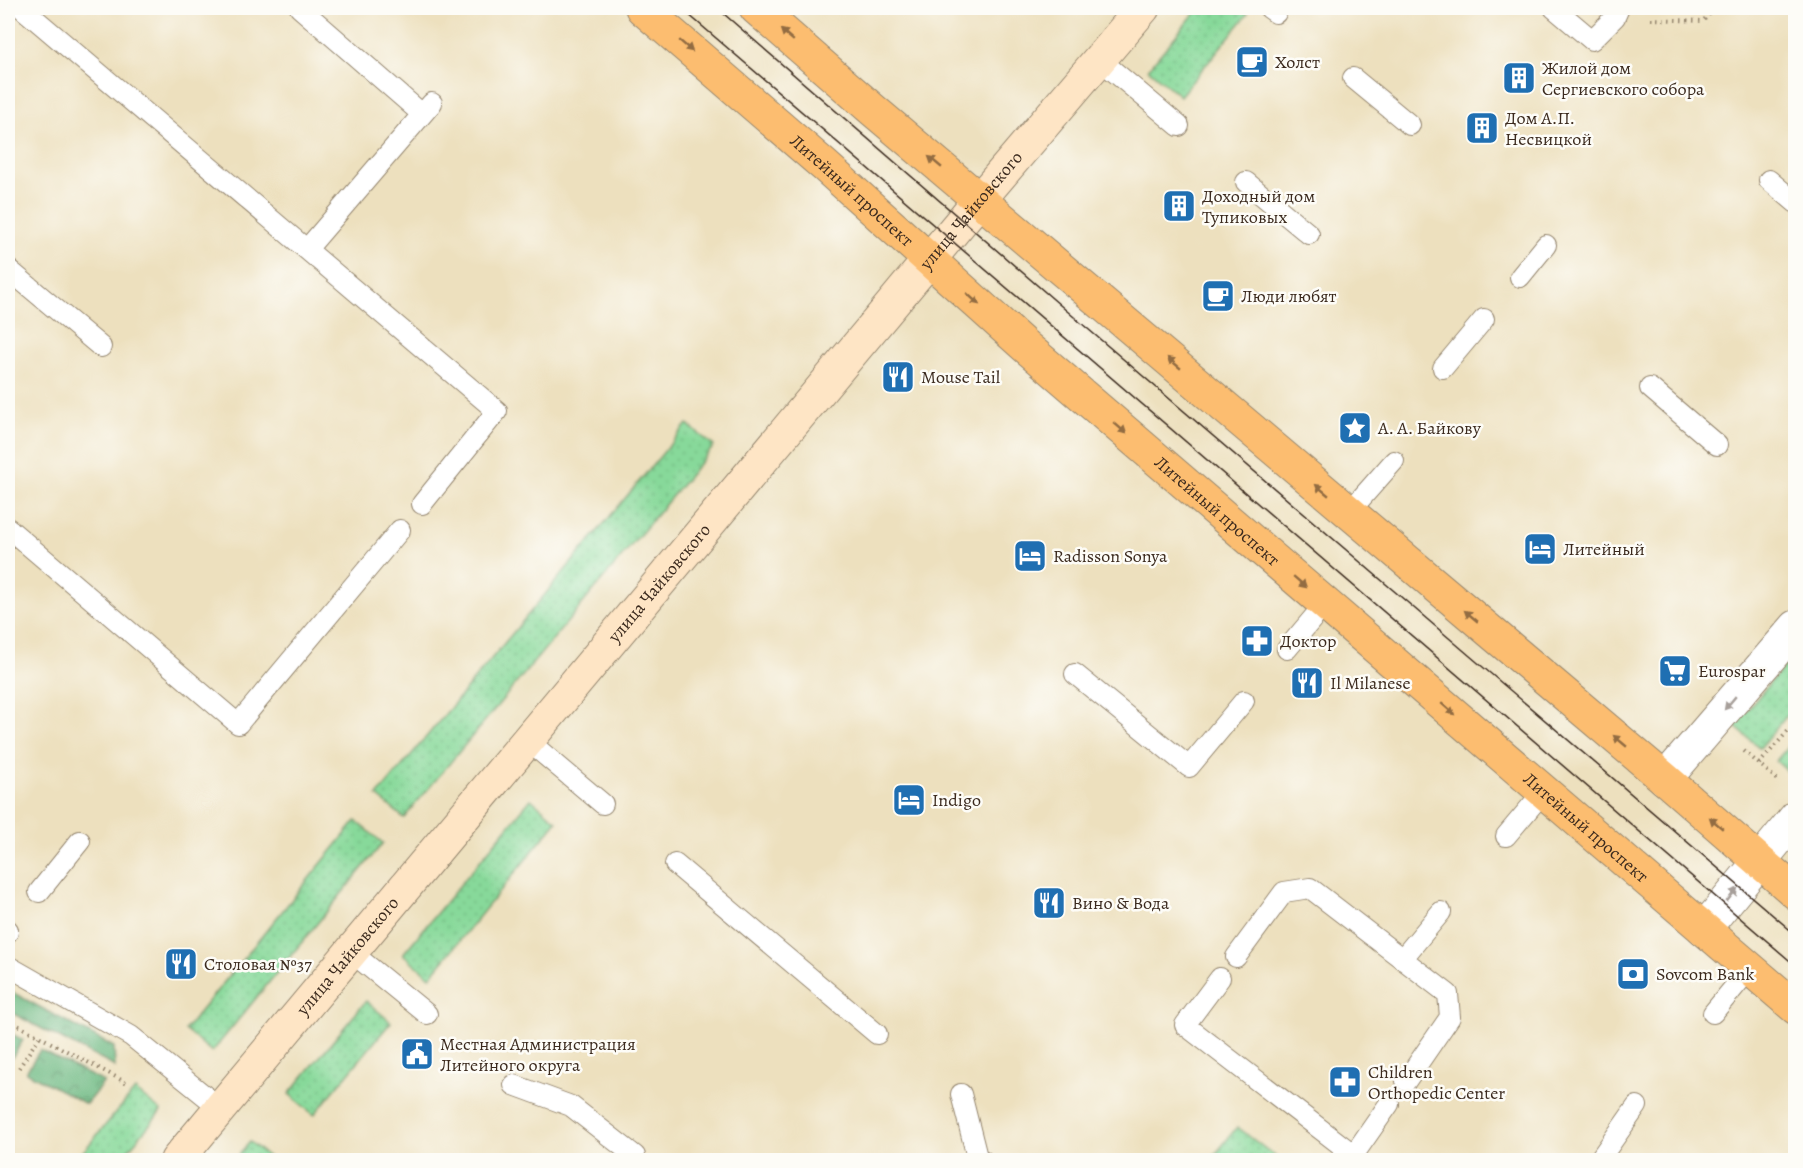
<svg xmlns="http://www.w3.org/2000/svg" width="1803" height="1168" font-family="Alegreya,serif">
<defs>
<pattern id="grass-dots" width="8" height="8" patternUnits="userSpaceOnUse" patternTransform="scale(1.5)"><rect width="8" height="8" fill="#87d99a"/><path d="M2 2h.1M6 6h.1" fill="none" stroke="#75ba84" stroke-width="1.8" stroke-linecap="round"/></pattern>
<pattern id="forest-crowns" width="20" height="18" patternUnits="userSpaceOnUse" patternTransform="scale(1.5)"><rect width="20" height="18" fill="#6db982"/><path d="M2 6a3 3 0 1 1 6 0M12 15a3 3 0 1 1 6 0" fill="none" stroke="#5b976a"/></pattern>
</defs>
<rect width="100%" height="100%" fill="#fdfcf7"/>
<filter id="ink" filterUnits="userSpaceOnUse"><feTurbulence type="fractalNoise" baseFrequency=".0167" numOctaves="2"/><feDisplacementMap in="SourceGraphic" scale="12" xChannelSelector="R" yChannelSelector="G"/><feConvolveMatrix kernelMatrix="1 2 1 2 8 2 1 2 1" color-interpolation-filters="sRGB"/></filter>
<filter id="wash" filterUnits="userSpaceOnUse"><feTurbulence type="fractalNoise" baseFrequency=".008" numOctaves="4" result="noise"/><feDisplacementMap in="SourceGraphic" scale="24" xChannelSelector="R" yChannelSelector="G"/><feGaussianBlur stdDeviation="1.35" result="paint"/><feColorMatrix in="noise" values="0 0 0 0 0 0 0 0 0 0 0 0 0 0 0 0 0 1.4 0 .05"/><feComposite in="paint" operator="in"/></filter>
<g filter="url(#wash)">
<rect width="100%" height="100%" fill="#ede0be"/>
<!-- grass -->
<path fill="url(#grass-dots)" stroke="#61825c" stroke-width="1.5" d="M 1199,8 L 1240,8 L 1248,14 L 1180,96 L 1148,69 Z
M 687,424 L 714,446 L 404,818 L 377,796 Z
M 1795,653 L 1795,706 L 1760,748 L 1734,726 Z
M 1795,738 L 1795,778 L 1776,761 Z
M 531,799 L 557,821 L 430,977 L 403,954 Z
M 356,821 L 383,843 L 212,1052 L 185,1030 Z
M 366,1001 L 391,1022 L 314,1115 L 289,1094 Z
M 135,1090 L 161,1111 L 120,1160 L 76,1160 Z
M 1237,1127 L 1280,1160 L 1211,1160 Z
M 250,1142 L 272,1160 L 234,1160 Z"/>
<!-- forest -->
<path fill="url(#forest-crowns)" stroke="#547250" stroke-width="1.5" d="M 8,990 L 114,1047 L 115,1067 L 8,1011 Z
M 8,1032 L 23,1040 L 9,1062 L 8,1061 Z
M 40,1050 L 104,1082 L 86,1104 L 26,1072 Z"/>
</g>
<g filter="url(#ink)">
<g fill="none" stroke-linecap="round" stroke-linejoin="round">
<defs>
<path id="lane" d="M 22,8 L 497,411 L 422,504
M 300,8 L 422,114
M 1269,8 L 1276,13
M 1554,8 L 1592,40 L 1615,17 L 1619,8
M 1099,59 L 1179,126
M 1353,78 L 1410,125
M 1769,180 L 1796,203
M 1246,182 L 1309,234
M 307,249 L 432,103
M 8,269 L 101,347
M 1520,277 L 1546,245
M 1443,368 L 1484,319
M 1650,388 L 1717,445
M 1349,512 L 1394,461
M 8,528 L 238,724 L 400,530
M 1287,649 L 1325,604
M 1075,674 L 1189,767 L 1244,701
M 527,740 L 603,804
M 1506,836 L 1544,791
M 675,864 L 877,1034
M 39,892 L 80,841
M 8,932 L 8,930
M 351,952 L 427,1014
M 1236,957 L 1284,892 L 1310,888 L 1448,994 L 1450,1017 L 1406,1081
M 1402,959 L 1441,912
M 8,966 L 131,1036 L 220,1108
M 1220,978 L 1185,1025 L 1354,1155
M 1713,1013 L 1750,968
M 514,1085 L 571,1106 L 635,1156
M 961,1094 L 977,1157 L 982,1160
M 1350,1160 L 1389,1104
M 1599,1160 L 1637,1106"/>
<path id="street" d="M 1665,779 L 1796,627
M 1704,929 L 1796,817"/>
<g id="secondary">
<path id="s1" d="M 177,1160 L 980,199 L 1143,8"/>
</g>
<g id="primary">
<path id="s2" d="M 642,8 L 825,166 L 1025,346 L 1796,1008"/>
<path d="M 756,8 L 873,110 L 1665,779 L 1796,893"/>
</g>
</defs>
<!-- lane casing -->
<use href="#lane" stroke="#94856e" stroke-width="22"/>
<!-- street casing -->
<use href="#street" stroke="#94856e" stroke-width="35"/>
<!-- secondary casing -->
<use href="#secondary" stroke="#94856e" stroke-width="35"/>
<!-- primary casing -->
<use href="#primary" stroke="#94856e" stroke-width="35"/>
<!-- path -->
<path stroke="#94856e" stroke-width="4" stroke-dasharray="1.5 4.5" stroke-linecap="butt" d="M 1651,19 L 1703,21 L 1715,8
M 1744,751 L 1779,781
M 1759,764 L 1796,722
M 8,1020 L 129,1084
M 19,1068 L 39,1037"/>
<!-- lane -->
<use href="#lane" stroke="#fff" stroke-width="20"/>
<!-- street -->
<use href="#street" stroke="#fff" stroke-width="33"/>
<!-- secondary -->
<use href="#secondary" stroke="#fee5c5" stroke-width="33"/>
<!-- primary -->
<use href="#primary" stroke="#fcbd6f" stroke-width="33"/>
<!-- tram -->
<path stroke="#3b2a1e" stroke-width="1.5" d="M 681,8 L 1796,966
M 717,8 L 1060,305 L 1796,935"/>
</g>
<!-- one-way arrows -->
<defs><path id="oneway-solid" d="M-6-.8H1V-3.2L6.5 0L1 3.2V.8H-6Z" transform="scale(1.5)"/></defs>
<g fill="#926c42">
<use href="#oneway-solid" transform="translate(787 35) rotate(-139)"/>
<use href="#oneway-solid" transform="translate(686 46) rotate(41)"/>
<use href="#oneway-solid" transform="translate(935 162) rotate(-140)"/>
<use href="#oneway-solid" transform="translate(973 299) rotate(42)"/>
<use href="#oneway-solid" transform="translate(1174 363) rotate(-140)"/>
<use href="#oneway-solid" transform="translate(1120 428) rotate(41)"/>
<use href="#oneway-solid" transform="translate(1322 490) rotate(-140)"/>
<use href="#oneway-solid" transform="translate(1300 582) rotate(41)"/>
<use href="#oneway-solid" transform="translate(1471 616) rotate(-140)"/>
<use href="#oneway-solid" transform="translate(1448 709) rotate(41)"/>
<use href="#oneway-solid" transform="translate(1620 741) rotate(-140)"/>
<use href="#oneway-solid" transform="translate(1716 823) rotate(-139)"/>
</g>
<g fill="#a79f9a">
<use href="#oneway-solid" transform="translate(1730 703) rotate(130)"/>
<use href="#oneway-solid" transform="translate(1732 895) rotate(-51)"/>
</g>
</g>
<!-- icons -->
<defs>
<symbol id="cafe-square" viewBox="-11 -11 22 22"><rect x="-9" y="-9" width="18" height="18" rx="4" fill="#1f6fb2" stroke="#fdfcf7"/><path d="M-5.5-4.5H6V0H3Q3 3.5 0 3.5H-2.5Q-5.5 3.5-5.5 0ZM3-3.2v2h1.7v-2ZM-6 4.5H4V6H-6Z" fill="#fff"/></symbol>
<symbol id="building-square" viewBox="-11 -11 22 22"><rect x="-9" y="-9" width="18" height="18" rx="4" fill="#1f6fb2" stroke="#fdfcf7"/><path d="M-4-6H4V6H1V3H-1V6H-4ZM-2.5-4.3h1.7v1.8h-1.7ZM.8-4.3h1.7v1.8H.8ZM-2.5-1h1.7V.8h-1.7ZM.8-1h1.7V.8H.8Z" fill="#fff"/></symbol>
<symbol id="restaurant-square" viewBox="-11 -11 22 22"><rect x="-9" y="-9" width="18" height="18" rx="4" fill="#1f6fb2" stroke="#fdfcf7"/><path d="M-5-6h1v4h1v-4h1v4h1v-4h1v5L-1.5 .5V6h-2V.5L-5-1ZM5-6V6H3V1.5H1.5Q1.5-4 5-6Z" fill="#fff"/></symbol>
<symbol id="sight-square" viewBox="-11 -11 22 22"><rect x="-9" y="-9" width="18" height="18" rx="4" fill="#1f6fb2" stroke="#fdfcf7"/><path d="M0-6L1.8-2.2L6-1.7L2.9 1.2L3.7 5.4L0 3.3L-3.7 5.4L-2.9 1.2L-6-1.7L-1.8-2.2Z" fill="#fff"/></symbol>
<symbol id="hotel-square" viewBox="-11 -11 22 22"><rect x="-9" y="-9" width="18" height="18" rx="4" fill="#1f6fb2" stroke="#fdfcf7"/><path d="M-6-4.5h1.5V1H6V5H4.5V3h-9V5H-6ZM-4 0a1.8 1.8 0 1 1 3.6 0ZM.5 0V-2.5h3Q6-2.5 6 0Z" fill="#fff"/></symbol>
<symbol id="pharmacy-square" viewBox="-11 -11 22 22"><rect x="-9" y="-9" width="18" height="18" rx="4" fill="#1f6fb2" stroke="#fdfcf7"/><path d="M-2-6h4v4h4v4h-4v4h-4v-4h-4v-4h4Z" fill="#fff"/></symbol>
<symbol id="supermarket-square" viewBox="-11 -11 22 22"><rect x="-9" y="-9" width="18" height="18" rx="4" fill="#1f6fb2" stroke="#fdfcf7"/><path d="M-6-5.5h2.5l.6 2H6L4.5 2H-2.5L-4.4-4H-6ZM-1.5 3.2a1.3 1.3 0 1 0 .1 0ZM3 3.2a1.3 1.3 0 1 0 .1 0Z" fill="#fff"/></symbol>
<symbol id="bank-square" viewBox="-11 -11 22 22"><rect x="-9" y="-9" width="18" height="18" rx="4" fill="#1f6fb2" stroke="#fdfcf7"/><path d="M-6-4H6V4H-6ZM0-2.3a2.3 2.3 0 1 0 0 4.6a2.3 2.3 0 1 0 0-4.6Z" fill="#fff"/></symbol>
<symbol id="civic-square" viewBox="-11 -11 22 22"><rect x="-9" y="-9" width="18" height="18" rx="4" fill="#1f6fb2" stroke="#fdfcf7"/><path d="M-.6-6.5H3V-4.5H.6V-3L4-1V1h2V6H-6V1h2V-1L-.6-3ZM-1.2 2.5V6h2.4V2.5Z" fill="#fff"/></symbol>
</defs>
<g fill-rule="evenodd">
<use href="#cafe-square" x="1233" y="43" width="38" height="38"/>
<use href="#building-square" x="1500" y="59" width="38" height="38"/>
<use href="#building-square" x="1463" y="109" width="38" height="38"/>
<use href="#building-square" x="1160" y="187" width="38" height="38"/>
<use href="#cafe-square" x="1199" y="277" width="38" height="38"/>
<use href="#restaurant-square" x="879" y="358" width="38" height="38"/>
<use href="#sight-square" x="1336" y="409" width="38" height="38"/>
<use href="#hotel-square" x="1521" y="530" width="38" height="38"/>
<use href="#hotel-square" x="1011" y="537" width="38" height="38"/>
<use href="#pharmacy-square" x="1238" y="622" width="38" height="38"/>
<use href="#supermarket-square" x="1656" y="652" width="38" height="38"/>
<use href="#restaurant-square" x="1288" y="664" width="38" height="38"/>
<use href="#hotel-square" x="890" y="781" width="38" height="38"/>
<use href="#restaurant-square" x="1030" y="884" width="38" height="38"/>
<use href="#restaurant-square" x="162" y="945" width="38" height="38"/>
<use href="#bank-square" x="1614" y="955" width="38" height="38"/>
<use href="#civic-square" x="398" y="1035" width="38" height="38"/>
<use href="#pharmacy-square" x="1326" y="1063" width="38" height="38"/>
</g>
<g text-anchor="middle" stroke-width="5" stroke-linejoin="round" paint-order="stroke">
<!-- poi labels -->
<g font-size="18" fill="#3b2a1e" stroke="#fdfcf7" text-anchor="start">
<text x="1275" y="68">Холст</text>
<text x="1542" y="74">Жилой дом<tspan x="1542" dy="21">Сергиевского собора</tspan></text>
<text x="1505" y="124">Дом А.П.<tspan x="1505" dy="21">Несвицкой</tspan></text>
<text x="1202" y="202">Доходный дом<tspan x="1202" dy="21">Тупиковых</tspan></text>
<text x="1241" y="302">Люди любят</text>
<text x="921" y="383">Mouse Tail</text>
<text x="1378" y="434">А. А. Байкову</text>
<text x="1563" y="555">Литейный</text>
<text x="1053" y="562">Radisson Sonya</text>
<text x="1280" y="647">Доктор</text>
<text x="1698" y="677">Eurospar</text>
<text x="1330" y="689">Il Milanese</text>
<text x="932" y="806">Indigo</text>
<text x="1072" y="909">Вино &amp; Вода</text>
<text x="204" y="970">Столовая №37</text>
<text x="1656" y="980">Sovcom Bank</text>
<text x="440" y="1050">Местная Администрация<tspan x="440" dy="21">Литейного округа</tspan></text>
<text x="1368" y="1078">Children<tspan x="1368" dy="21">Orthopedic Center</tspan></text>
</g>
<!-- street labels -->
<g font-size="18" fill="#3b2a1e" stroke="#fdfcf7">
<text dy="6" stroke="none"><textPath href="#s2" startOffset="278">Литейный проспект</textPath></text>
<text dy="6" stroke="none"><textPath href="#s1" startOffset="1238">улица Чайковского</textPath></text>
<text dy="6" stroke="none"><textPath href="#s2" startOffset="764">Литейный проспект</textPath></text>
<text dy="6" stroke="none"><textPath href="#s1" startOffset="752">улица Чайковского</textPath></text>
<text dy="6" stroke="none"><textPath href="#s2" startOffset="1250">Литейный проспект</textPath></text>
<text dy="6" stroke="none"><textPath href="#s1" startOffset="266">улица Чайковского</textPath></text>
</g>
</g>
<!-- margin -->
<rect width="1803" height="1168" fill="none" stroke="#fdfcf7" stroke-width="30"/>
</svg>
